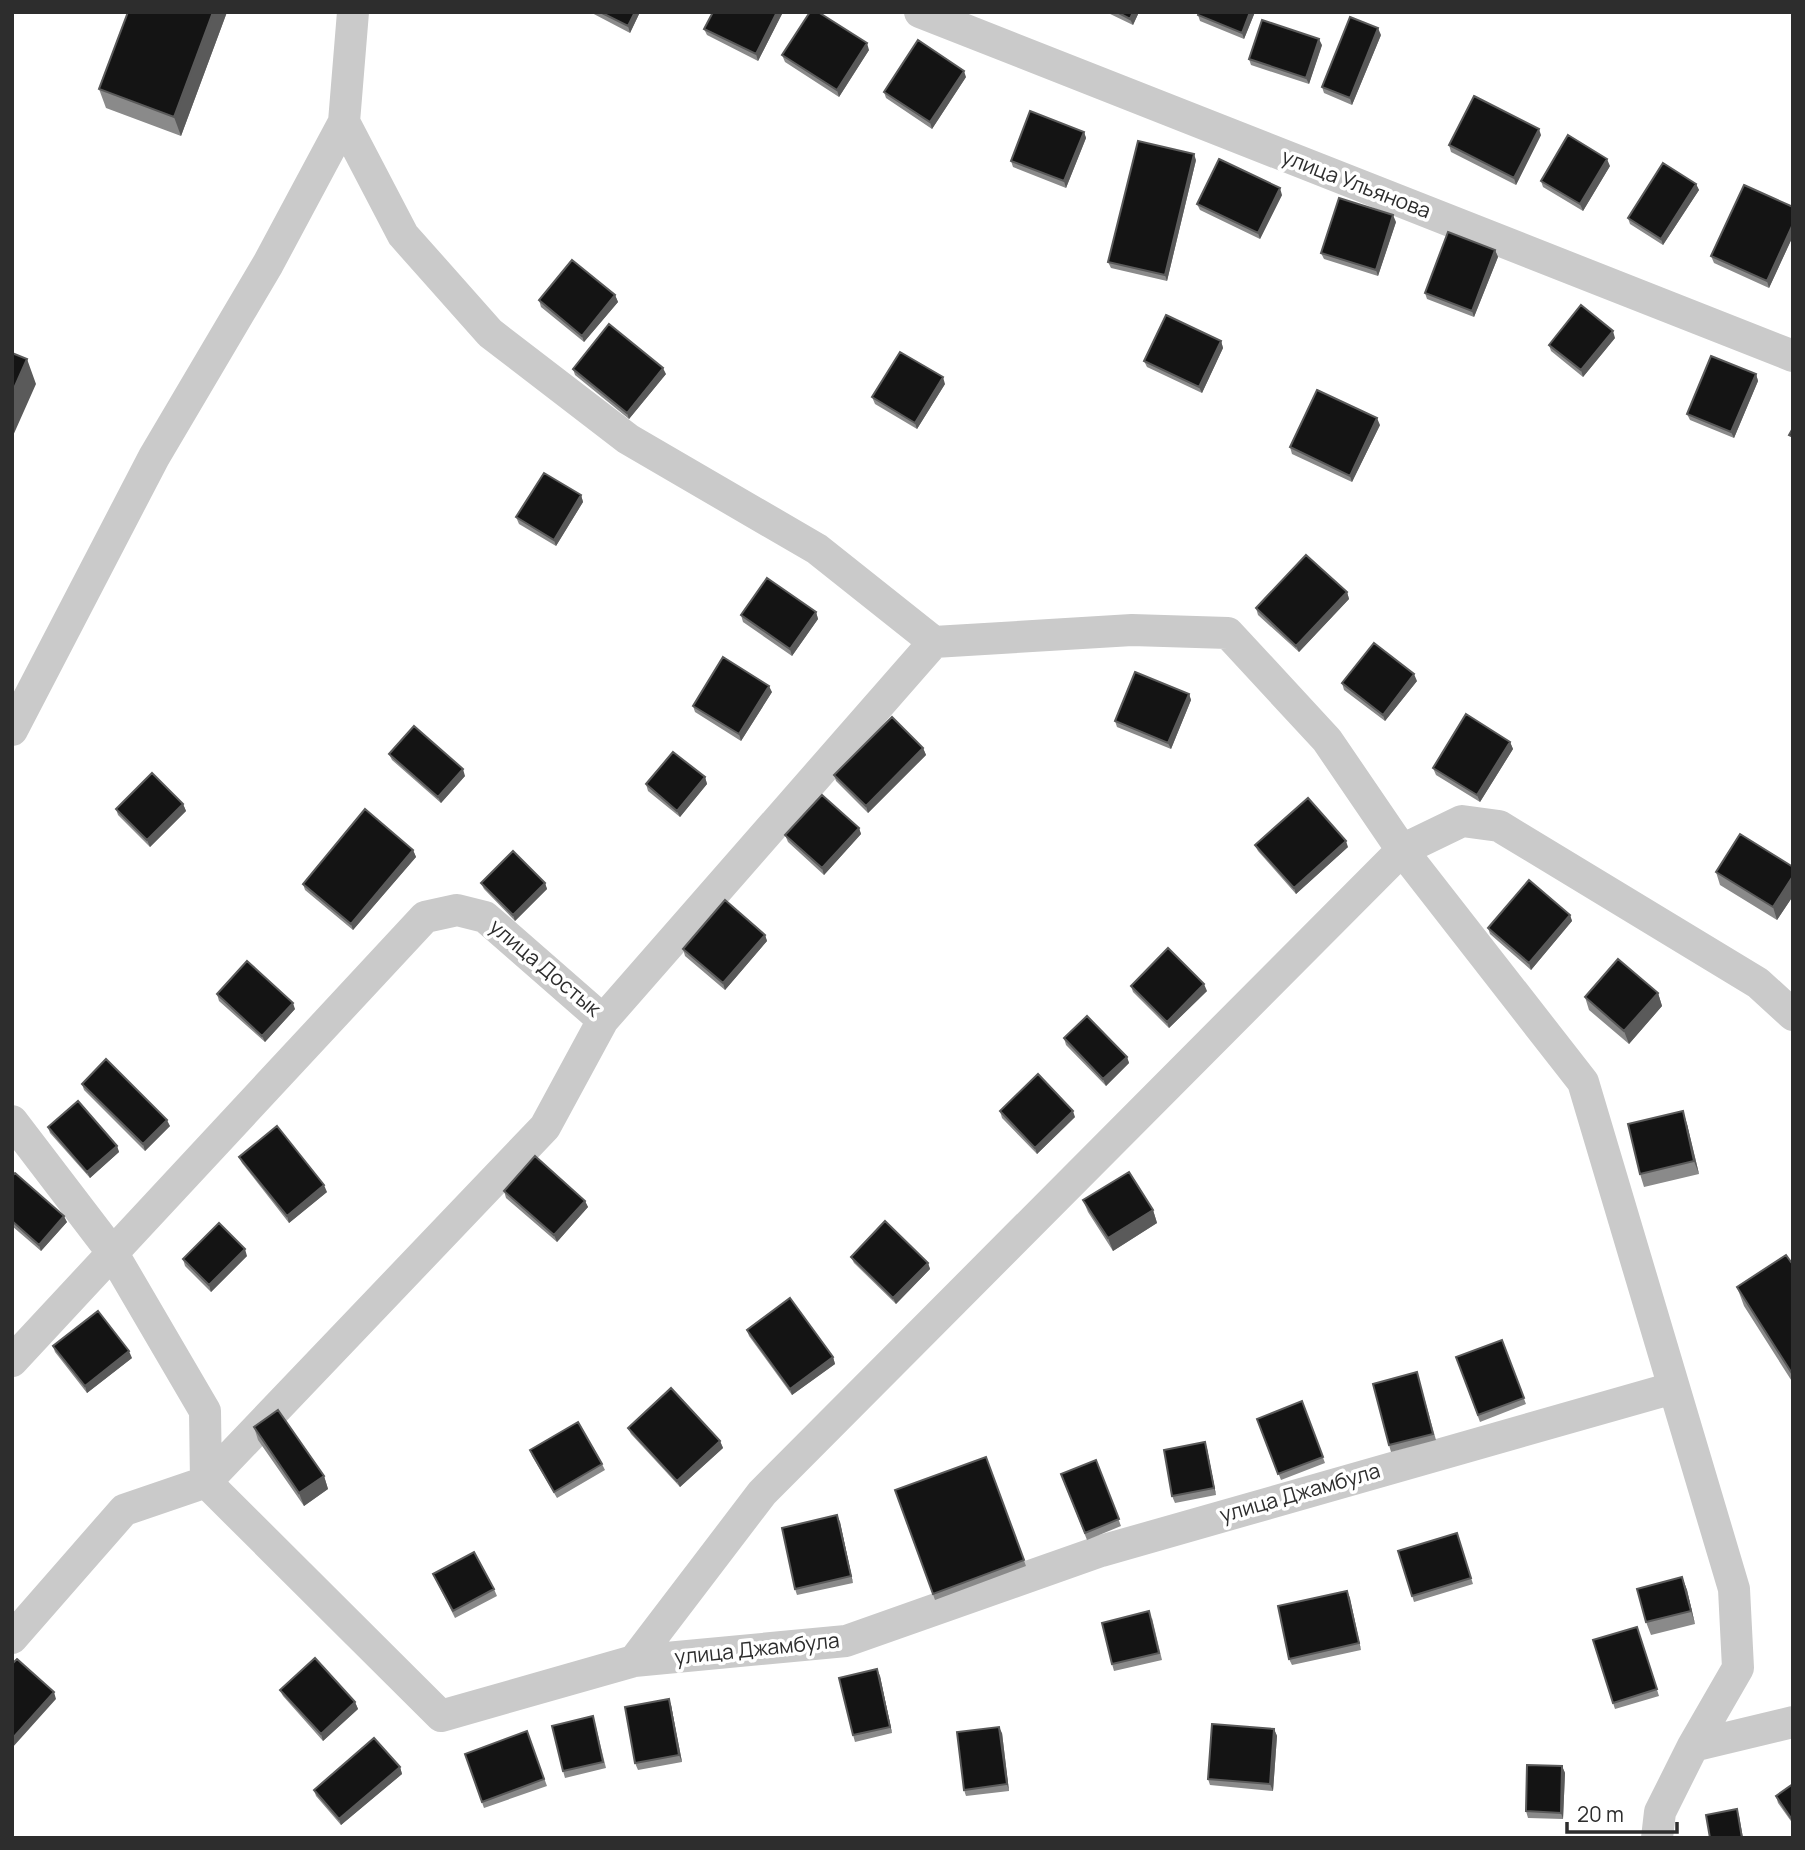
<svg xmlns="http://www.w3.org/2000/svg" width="1805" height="1850" font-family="Manrope,sans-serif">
<rect width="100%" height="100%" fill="#fff"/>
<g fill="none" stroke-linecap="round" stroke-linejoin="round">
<!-- street -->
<path stroke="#cacaca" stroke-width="32" d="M 920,12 L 1793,356
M 344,122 L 403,235 L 490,333 L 628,439 L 817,549 L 934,642 L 1132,630 L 1228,633 L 1327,740 L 1402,850 L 1583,1082 L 1734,1589 L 1738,1668 L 1693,1746 L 1660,1812 L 1657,1838
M 12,730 L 154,457 L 268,264 L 344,122 L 353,12
M 12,1121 L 112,1252 L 205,1411 L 206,1482 L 545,1127 L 603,1020
M 12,1361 L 425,917 L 457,910 L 485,917 L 603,1020 L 934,642
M 12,1638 L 124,1510 L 206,1482 L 441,1716 L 634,1661 L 846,1641 L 1101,1551 L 1673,1388
M 634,1661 L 762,1493 L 1402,850 L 1462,821 L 1499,826 L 1758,983 L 1793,1015
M 1693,1746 L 1793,1722"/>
</g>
<!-- wall -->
<path fill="#8a8a8a" d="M 128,12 L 227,12 L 181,136 L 106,108 L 99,89 Z
M 590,12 L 640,12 L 630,33 Z
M 713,12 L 783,12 L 758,61 L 707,35 L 704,29 Z
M 1106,12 L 1139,12 L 1133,25 Z
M 1199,12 L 1255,12 L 1244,39 L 1200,21 L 1198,15 Z
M 1381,35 L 1352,105 L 1324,93 L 1322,87 Z
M 1322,45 L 1309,84 L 1251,65 L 1249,59 Z
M 869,50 L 839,97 L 785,62 L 782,55 Z
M 966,77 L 932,129 L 886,98 L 884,92 Z
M 1084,132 L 1086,138 L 1066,188 L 1013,167 L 1011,161 Z
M 1541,135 L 1516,185 L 1451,152 L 1449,145 Z
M 1196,160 L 1167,281 L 1111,268 L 1108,262 Z
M 1610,166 L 1583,211 L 1543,187 L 1541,181 Z
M 1696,184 L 1699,190 L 1663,245 L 1630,224 L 1628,218 Z
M 1282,195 L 1260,239 L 1200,210 L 1197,204 Z
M 1793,207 L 1793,236 L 1769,288 L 1714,263 L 1711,256 Z
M 1396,222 L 1378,276 L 1324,259 L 1321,253 Z
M 1495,250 L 1498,257 L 1474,317 L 1427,299 L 1425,293 Z
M 615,295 L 618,302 L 584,342 L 541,307 L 539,300 Z
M 1615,338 L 1583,377 L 1551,351 L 1549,345 Z
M 1221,341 L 1223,348 L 1202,393 L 1147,367 L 1144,361 Z
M 573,369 L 666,374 L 629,419 L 575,375 Z
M 1756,374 L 1758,381 L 1734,438 L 1690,420 L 1687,414 Z
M 945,384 L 917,429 L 875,404 L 872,397 Z
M 1380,425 L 1352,482 L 1292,454 L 1290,447 Z
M 581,495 L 583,502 L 556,546 L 519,524 L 516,517 Z
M 1347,592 L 1349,599 L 1299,652 L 1258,615 L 1256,608 Z
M 816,612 L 818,619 L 792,656 L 743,622 L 741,615 Z
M 1417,681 L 1385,721 L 1344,690 L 1342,683 Z
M 772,692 L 741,741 L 695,712 L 693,706 Z
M 1189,694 L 1191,700 L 1171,749 L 1117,727 L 1115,721 Z
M 1510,742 L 1513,749 L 1480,802 L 1436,775 L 1433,768 Z
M 923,748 L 926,755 L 868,813 L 836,781 L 834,775 Z
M 389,754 L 465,776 L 441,803 L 392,760 Z
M 705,777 L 707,784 L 680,817 L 648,791 L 646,784 Z
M 183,804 L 186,811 L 150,847 L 118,815 L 116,809 Z
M 859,828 L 861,834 L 824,875 L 788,842 L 785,835 Z
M 1255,845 L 1348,847 L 1296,894 L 1258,851 Z
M 413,850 L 416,857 L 353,930 L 305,890 L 303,884 Z
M 1793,867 L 1793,896 L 1777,920 L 1720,885 L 1716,872 Z
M 481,883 L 545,883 L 547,889 L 515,921 L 484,889 Z
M 1570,915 L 1572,921 L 1531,970 L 1490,934 L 1488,928 Z
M 765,935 L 767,941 L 725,990 L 685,956 L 683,949 Z
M 1131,986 L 1207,991 L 1169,1028 L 1133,992 Z
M 1658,993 L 1662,1006 L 1629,1044 L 1589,1010 L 1585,997 Z
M 217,994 L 295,1009 L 265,1042 L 219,1001 Z
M 1064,1038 L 1127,1057 L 1129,1063 L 1106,1086 L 1066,1045 Z
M 82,1084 L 170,1126 L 145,1151 L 84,1090 Z
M 1000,1111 L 1075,1117 L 1037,1154 L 1002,1118 Z
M 1687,1124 L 1699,1174 L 1644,1187 L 1640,1174 Z
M 48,1127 L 117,1146 L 119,1152 L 90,1178 L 50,1133 Z
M 239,1157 L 327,1192 L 289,1223 L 242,1163 Z
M 12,1176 L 67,1222 L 41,1251 L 12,1226 Z
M 504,1191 L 585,1201 L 588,1207 L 557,1242 L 506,1198 Z
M 1083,1200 L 1153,1210 L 1157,1223 L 1113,1251 L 1088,1212 Z
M 247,1256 L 211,1292 L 185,1266 L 183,1259 Z
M 851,1257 L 928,1263 L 930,1269 L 896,1304 L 854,1263 Z
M 1793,1261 L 1793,1383 L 1744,1306 L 1737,1287 Z
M 747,1330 L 833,1357 L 835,1364 L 792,1395 L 749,1336 Z
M 1502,1340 L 1526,1404 L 1480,1422 L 1456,1357 Z
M 53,1346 L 132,1358 L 87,1393 L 55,1352 Z
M 1417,1372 L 1436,1440 L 1391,1452 L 1389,1445 Z
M 1302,1401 L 1325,1463 L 1281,1480 L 1257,1419 Z
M 254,1427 L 324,1476 L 328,1489 L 304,1506 L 258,1440 Z
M 628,1428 L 720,1441 L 723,1448 L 680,1487 L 631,1434 Z
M 1205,1442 L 1207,1449 L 1216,1495 L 1175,1503 L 1172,1496 Z
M 530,1450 L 602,1464 L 605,1470 L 557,1498 L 532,1456 Z
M 986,1457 L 1026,1566 L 935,1600 L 895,1490 Z
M 1096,1460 L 1121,1526 L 1087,1540 L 1061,1474 Z
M 840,1522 L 853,1583 L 797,1595 L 795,1589 Z
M 1457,1533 L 1473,1584 L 1414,1602 L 1398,1551 Z
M 433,1574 L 494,1589 L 497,1596 L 455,1618 Z
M 1682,1577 L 1687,1590 L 1695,1624 L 1651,1635 L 1646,1622 Z
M 1347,1591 L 1361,1650 L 1292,1665 L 1289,1659 Z
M 1152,1618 L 1162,1660 L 1114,1671 L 1112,1664 Z
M 1637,1627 L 1659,1696 L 1615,1709 L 1613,1703 Z
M 880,1676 L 892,1733 L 855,1742 L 853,1735 Z
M 280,1690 L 355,1702 L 358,1709 L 323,1741 L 283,1696 Z
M 671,1705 L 682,1762 L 638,1770 L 635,1763 Z
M 595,1723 L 606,1768 L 565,1778 L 563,1771 Z
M 1274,1729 L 1277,1736 L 1273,1791 L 1210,1785 L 1208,1779 Z
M 527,1731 L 547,1786 L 484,1808 L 465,1754 Z
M 1002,1733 L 1009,1791 L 966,1796 L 964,1790 Z
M 1562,1766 L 1565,1773 L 1563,1819 L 1528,1818 L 1526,1811 Z
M 400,1767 L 402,1774 L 341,1825 L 316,1796 L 314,1790 Z
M 1793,1784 L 1793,1824 L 1778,1803 L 1776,1796 Z"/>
<!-- shaded-wall -->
<path fill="#5a5a5a" d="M 213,12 L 227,12 L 181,136 L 174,117 Z
M 635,12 L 640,12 L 630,33 L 628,26 Z
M 777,12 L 783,12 L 758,61 L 756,54 Z
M 1133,12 L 1139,12 L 1133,25 L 1130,19 Z
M 1250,12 L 1255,12 L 1244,39 L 1242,33 Z
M 1378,28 L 1381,35 L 1352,105 L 1350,98 Z
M 1319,39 L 1322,45 L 1309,84 L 1306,78 Z
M 867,43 L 869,50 L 839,97 L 837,90 Z
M 964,71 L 966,77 L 932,129 L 930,122 Z
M 1539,129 L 1541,135 L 1516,185 L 1514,178 Z
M 1084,132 L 1086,138 L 1066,188 L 1064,181 Z
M 1194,154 L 1196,160 L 1167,281 L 1165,275 Z
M 1607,159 L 1610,166 L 1583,211 L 1580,204 Z
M 1696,184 L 1699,190 L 1663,245 L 1661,239 Z
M 1280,188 L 1282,195 L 1260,239 L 1258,233 Z
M 1393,215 L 1396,222 L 1378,276 L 1376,270 Z
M 1793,224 L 1793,236 L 1769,288 L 1767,281 Z
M 1495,250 L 1498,257 L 1474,317 L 1472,311 Z
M 615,295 L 618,302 L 584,342 L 582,336 Z
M 1613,331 L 1615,338 L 1583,377 L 1581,370 Z
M 1221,341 L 1223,348 L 1202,393 L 1199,387 Z
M 27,359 L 36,384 L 12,438 L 12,393 Z
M 663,368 L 666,374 L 629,419 L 627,413 Z
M 1756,374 L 1758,381 L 1734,438 L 1731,432 Z
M 943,377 L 945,384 L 917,429 L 915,423 Z
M 1377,418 L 1380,425 L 1352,482 L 1350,476 Z
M 581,495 L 583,502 L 556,546 L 554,540 Z
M 1347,592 L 1349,599 L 1299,652 L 1296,646 Z
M 816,612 L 818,619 L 792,656 L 790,649 Z
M 1414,674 L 1417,681 L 1385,721 L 1383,715 Z
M 769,686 L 772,692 L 741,741 L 739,734 Z
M 1189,694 L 1191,700 L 1171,749 L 1168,743 Z
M 1510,742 L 1513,749 L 1480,802 L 1477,795 Z
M 923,748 L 926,755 L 868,813 L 866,806 Z
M 463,769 L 465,776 L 441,803 L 438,797 Z
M 705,777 L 707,784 L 680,817 L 677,811 Z
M 183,804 L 186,811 L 150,847 L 147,840 Z
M 859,828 L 861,834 L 824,875 L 822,868 Z
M 1346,841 L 1348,847 L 1296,894 L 1294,888 Z
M 413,850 L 416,857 L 353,930 L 351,924 Z
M 1793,876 L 1793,896 L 1777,920 L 1773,907 Z
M 545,883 L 547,889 L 515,921 L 513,915 Z
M 1570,915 L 1572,921 L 1531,970 L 1529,963 Z
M 765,935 L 767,941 L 725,990 L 723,983 Z
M 1204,984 L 1207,991 L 1169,1028 L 1167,1022 Z
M 1658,993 L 1662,1006 L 1629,1044 L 1624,1031 Z
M 293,1003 L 295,1009 L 265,1042 L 262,1036 Z
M 1127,1057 L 1129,1063 L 1106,1086 L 1103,1079 Z
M 1073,1111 L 1075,1117 L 1037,1154 L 1035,1148 Z
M 1683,1111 L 1687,1124 L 1699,1174 L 1694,1161 Z
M 167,1120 L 170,1126 L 145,1151 L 143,1144 Z
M 117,1146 L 119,1152 L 90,1178 L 87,1172 Z
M 324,1185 L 327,1192 L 289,1223 L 287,1216 Z
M 585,1201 L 588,1207 L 557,1242 L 554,1235 Z
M 1153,1210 L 1157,1223 L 1113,1251 L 1108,1238 Z
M 64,1216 L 67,1222 L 41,1251 L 39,1245 Z
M 245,1249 L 247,1256 L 211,1292 L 209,1285 Z
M 928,1263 L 930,1269 L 896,1304 L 893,1298 Z
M 129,1351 L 132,1358 L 87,1393 L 85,1386 Z
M 833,1357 L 835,1364 L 792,1395 L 790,1389 Z
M 720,1441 L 723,1448 L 680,1487 L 677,1481 Z
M 1205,1442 L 1207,1449 L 1216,1495 L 1214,1488 Z
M 324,1476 L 328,1489 L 304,1506 L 299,1493 Z
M 837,1515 L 840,1522 L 853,1583 L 851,1576 Z
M 1682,1577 L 1687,1590 L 1695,1624 L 1691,1611 Z
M 1347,1591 L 1350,1598 L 1361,1650 L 1359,1643 Z
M 877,1669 L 880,1676 L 892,1733 L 890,1727 Z
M 54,1692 L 56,1699 L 12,1748 L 12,1739 Z
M 669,1699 L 671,1705 L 682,1762 L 679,1755 Z
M 355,1702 L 358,1709 L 323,1741 L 321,1734 Z
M 999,1727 L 1002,1733 L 1009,1791 L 1007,1784 Z
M 1274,1729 L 1277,1736 L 1273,1791 L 1270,1784 Z
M 1562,1766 L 1565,1773 L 1563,1819 L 1561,1813 Z
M 400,1767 L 402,1774 L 341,1825 L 339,1819 Z
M 1737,1809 L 1739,1816 L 1743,1838 L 1742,1838 Z"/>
<!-- building -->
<path fill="#141414" stroke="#5a5a5a" stroke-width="2" d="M 128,12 L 213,12 L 174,117 L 99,89 Z
M 600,12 L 635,12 L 628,26 Z
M 713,12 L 777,12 L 756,54 L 704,29 Z
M 810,12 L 818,12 L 867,43 L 837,90 L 782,55 Z
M 1117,12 L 1133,12 L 1130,19 Z
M 1199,12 L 1250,12 L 1242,33 L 1198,15 Z
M 1350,17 L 1378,28 L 1350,98 L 1322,87 Z
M 1262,20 L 1319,39 L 1306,78 L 1249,59 Z
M 918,40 L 964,71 L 930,122 L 884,92 Z
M 1474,96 L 1539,129 L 1514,178 L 1449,145 Z
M 1030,111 L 1084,132 L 1064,181 L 1011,161 Z
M 1568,135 L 1607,159 L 1580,204 L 1541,181 Z
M 1138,141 L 1194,154 L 1165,275 L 1108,262 Z
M 1219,159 L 1280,188 L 1258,233 L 1197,204 Z
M 1663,163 L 1696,184 L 1661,239 L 1628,218 Z
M 1744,185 L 1793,207 L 1793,224 L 1767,281 L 1711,256 Z
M 1339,198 L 1393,215 L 1376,270 L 1321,253 Z
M 1448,232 L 1495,250 L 1472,311 L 1425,293 Z
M 572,260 L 615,295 L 582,336 L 539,300 Z
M 1581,305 L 1613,331 L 1581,370 L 1549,345 Z
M 1166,315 L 1221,341 L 1199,387 L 1144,361 Z
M 609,324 L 663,368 L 627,413 L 573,369 Z
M 900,352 L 943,377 L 915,423 L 872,397 Z
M 12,353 L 27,359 L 12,393 Z
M 1711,356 L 1756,374 L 1731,432 L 1687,414 Z
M 1317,390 L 1377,418 L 1350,476 L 1290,447 Z
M 1793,428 L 1793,437 L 1789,435 Z
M 544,473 L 581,495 L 554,540 L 516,517 Z
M 1306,555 L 1347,592 L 1296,646 L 1256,608 Z
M 767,578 L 816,612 L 790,649 L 741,615 Z
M 1374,643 L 1414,674 L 1383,715 L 1342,683 Z
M 723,657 L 769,686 L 739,734 L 693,706 Z
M 1135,672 L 1189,694 L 1168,743 L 1115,721 Z
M 1466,714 L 1510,742 L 1477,795 L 1433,768 Z
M 892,717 L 923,748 L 866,806 L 834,775 Z
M 414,726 L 463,769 L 438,797 L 389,754 Z
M 673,752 L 705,777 L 677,811 L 646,784 Z
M 152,773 L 183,804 L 147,840 L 116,809 Z
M 822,795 L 859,828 L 822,868 L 785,835 Z
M 1308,798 L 1346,841 L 1294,888 L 1255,845 Z
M 365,809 L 413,850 L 351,924 L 303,884 Z
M 1740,834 L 1793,867 L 1793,876 L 1773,907 L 1716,872 Z
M 513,851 L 545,883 L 513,915 L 481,883 Z
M 1529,880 L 1570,915 L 1529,963 L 1488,928 Z
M 725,900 L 765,935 L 723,983 L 683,949 Z
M 1168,948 L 1204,984 L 1167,1022 L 1131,986 Z
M 1618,959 L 1658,993 L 1624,1031 L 1585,997 Z
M 247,961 L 293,1003 L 262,1036 L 217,994 Z
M 1087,1016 L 1127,1057 L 1103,1079 L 1064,1038 Z
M 106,1059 L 167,1120 L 143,1144 L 82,1084 Z
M 1038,1074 L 1073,1111 L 1035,1148 L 1000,1111 Z
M 78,1101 L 117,1146 L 87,1172 L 48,1127 Z
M 1683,1111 L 1694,1161 L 1640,1174 L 1628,1124 Z
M 277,1126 L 324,1185 L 287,1216 L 239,1157 Z
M 535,1156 L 585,1201 L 554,1235 L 504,1191 Z
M 1129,1172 L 1153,1210 L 1108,1238 L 1083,1200 Z
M 15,1173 L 64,1216 L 39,1245 L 12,1221 L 12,1176 Z
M 885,1221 L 928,1263 L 893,1298 L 851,1257 Z
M 219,1223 L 245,1249 L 209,1285 L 183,1259 Z
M 1786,1255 L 1791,1262 L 1793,1261 L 1793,1375 L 1737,1287 Z
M 790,1298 L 833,1357 L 790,1389 L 747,1330 Z
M 98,1311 L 129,1351 L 85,1386 L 53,1346 Z
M 1502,1340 L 1524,1398 L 1478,1415 L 1456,1357 Z
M 1417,1372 L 1433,1434 L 1389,1445 L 1373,1384 Z
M 671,1388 L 720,1441 L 677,1481 L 628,1428 Z
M 1302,1401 L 1323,1457 L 1278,1474 L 1257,1419 Z
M 278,1410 L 324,1476 L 299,1493 L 254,1427 Z
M 578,1422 L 602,1464 L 554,1492 L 530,1450 Z
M 1205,1442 L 1214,1488 L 1172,1496 L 1164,1450 Z
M 986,1457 L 1024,1560 L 933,1594 L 895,1490 Z
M 1096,1460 L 1119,1519 L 1085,1533 L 1061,1474 Z
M 837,1515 L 851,1576 L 795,1589 L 782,1528 Z
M 1457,1533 L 1471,1578 L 1412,1596 L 1398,1551 Z
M 474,1552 L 494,1589 L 453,1611 L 433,1574 Z
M 1682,1577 L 1691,1611 L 1646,1622 L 1637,1589 Z
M 1347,1591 L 1359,1643 L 1289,1659 L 1278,1606 Z
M 1149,1611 L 1159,1653 L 1112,1664 L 1102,1623 Z
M 1637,1627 L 1657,1689 L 1613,1703 L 1593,1640 Z
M 315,1658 L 355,1702 L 321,1734 L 280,1690 Z
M 17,1659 L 54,1692 L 12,1739 L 12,1664 Z
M 877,1669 L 890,1727 L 853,1735 L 839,1678 Z
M 669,1699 L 679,1755 L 635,1763 L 625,1707 Z
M 593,1716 L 603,1762 L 563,1771 L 552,1726 Z
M 1212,1724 L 1274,1729 L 1270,1784 L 1208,1779 Z
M 999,1727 L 1007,1784 L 964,1790 L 957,1732 Z
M 527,1731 L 544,1779 L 482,1802 L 465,1754 Z
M 374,1738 L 400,1767 L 339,1819 L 314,1790 Z
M 1527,1765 L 1562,1766 L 1561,1813 L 1526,1811 Z
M 1793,1784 L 1793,1821 L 1776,1796 Z
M 1737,1809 L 1742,1838 L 1710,1838 L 1706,1815 Z"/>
<g text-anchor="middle" stroke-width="7" stroke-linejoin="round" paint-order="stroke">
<!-- street labels -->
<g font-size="21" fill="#2d2d2d" stroke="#fff">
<text transform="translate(1356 184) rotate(21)" y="7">улица Ульянова</text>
<text transform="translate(545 968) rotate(40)" y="7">улица Достык</text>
<text transform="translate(1300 1493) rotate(-16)" y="7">улица Джамбула</text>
<text transform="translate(757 1649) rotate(-6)" y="7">улица Джамбула</text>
</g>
</g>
<!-- border -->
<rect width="1805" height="1850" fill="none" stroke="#2d2d2d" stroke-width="28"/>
<!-- scale -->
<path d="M1567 1822v10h110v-10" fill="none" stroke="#2d2d2d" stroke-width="3.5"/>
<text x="1577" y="1822" font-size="21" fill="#2d2d2d" stroke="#ffffff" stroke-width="5" paint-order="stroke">20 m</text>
</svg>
